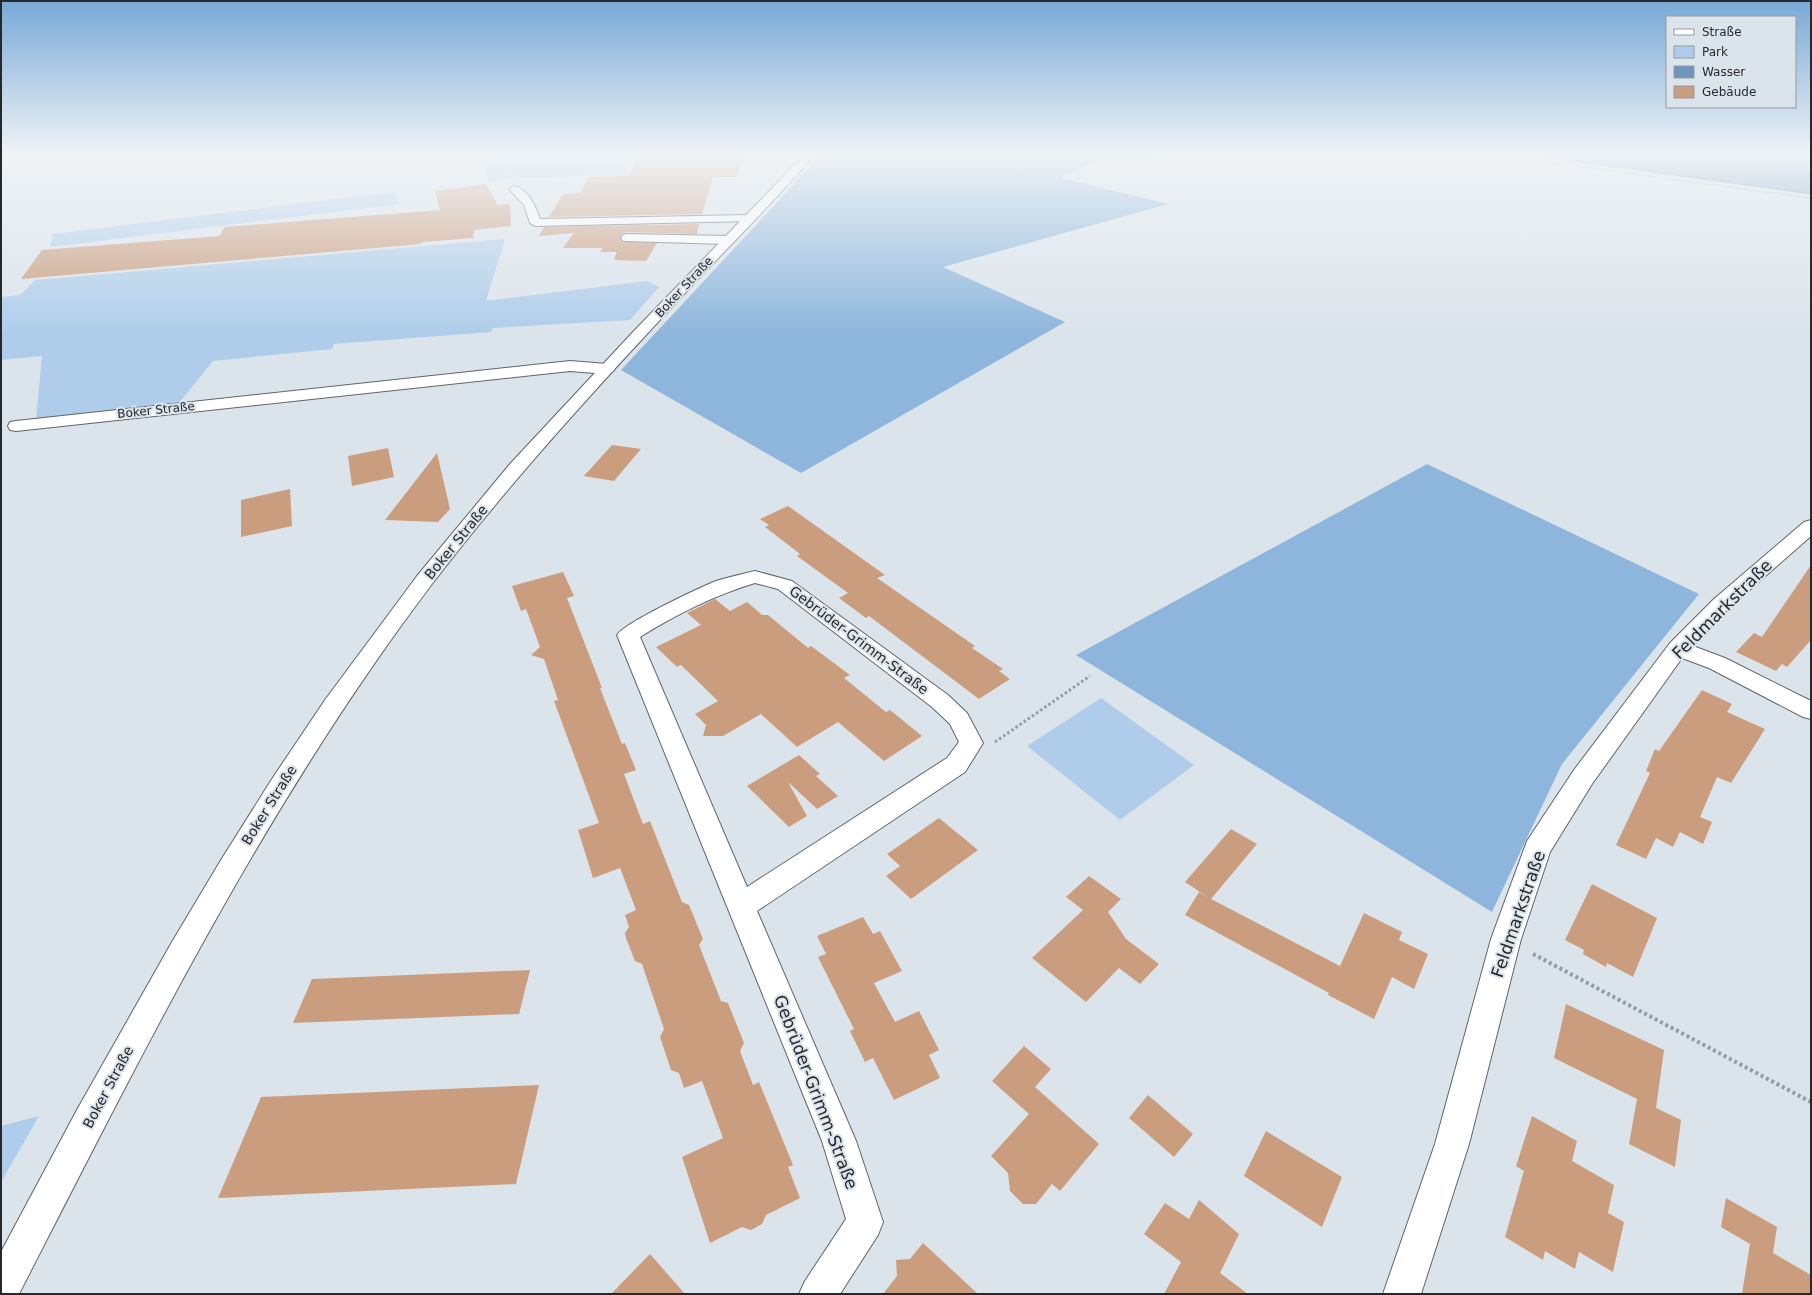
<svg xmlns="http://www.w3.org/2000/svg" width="1812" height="1295" font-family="'DejaVu Sans',sans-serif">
<rect width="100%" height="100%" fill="#dce4eb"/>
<!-- green -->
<path fill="#afcdea" d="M 480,153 L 636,153 L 625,175 L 516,178 L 488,181 Z
M 394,192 L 399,204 L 50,247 L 53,234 Z
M 505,239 L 486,301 L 647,281 L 659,287 L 630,320 L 493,328 L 491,332 L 334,344 L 332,349 L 213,361 L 179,403 L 36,419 L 42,356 L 1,360 L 1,297 L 20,295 L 35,280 Z
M 1101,698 L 1194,765 L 1120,820 L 1027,746 Z
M 39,1116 L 1,1182 L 1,1126 Z"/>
<!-- forest -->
<path fill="#8eb6dc" d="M 823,153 L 1178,153 L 1145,161 L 1099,159 L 1060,178 L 1168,204 L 943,267 L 1065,322 L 801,473 L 621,370 Z
M 1427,464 L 1699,594 L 1562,764 L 1492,912 L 1076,655 Z"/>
<!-- water -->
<path fill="#7097bb" stroke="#5a7690" d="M 1515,153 L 1811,153 L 1811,194 Z"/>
<!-- building -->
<path fill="#cb9d7f" d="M 640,153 L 744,154 L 736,177 L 713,177 L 702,214 L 549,217 L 563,194 L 580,193 L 589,177 L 629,176 Z
M 486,184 L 498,205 L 510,204 L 511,226 L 474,230 L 473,238 L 422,242 L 421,244 L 21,279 L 42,250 L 219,236 L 225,227 L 440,210 L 435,191 Z
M 699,224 L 697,234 L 627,232 L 622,234 L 620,239 L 623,242 L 657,243 L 646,261 L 614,260 L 616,258 L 614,258 L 617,252 L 600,252 L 603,248 L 563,248 L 574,233 L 539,236 L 544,227 Z
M 612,445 L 641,449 L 614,481 L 584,476 Z
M 388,448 L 394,477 L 352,486 L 348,456 Z
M 437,453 L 450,509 L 438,522 L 385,520 Z
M 290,489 L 292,526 L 241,537 L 241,500 Z
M 788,506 L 885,575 L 877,578 L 975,646 L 972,648 L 1003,669 L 999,671 L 1010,679 L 979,699 L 869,616 L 866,618 L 839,598 L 848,593 L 797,556 L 800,554 L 765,527 L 769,525 L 760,519 Z
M 1811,565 L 1811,640 L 1787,667 L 1782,664 L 1776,671 L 1736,652 L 1754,633 L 1762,637 Z
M 563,572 L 574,596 L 567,598 L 602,688 L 600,688 L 622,744 L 625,743 L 636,770 L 624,774 L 643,824 L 650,821 L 682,902 L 689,905 L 703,939 L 699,945 L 721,1001 L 728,1003 L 744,1043 L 740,1051 L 753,1085 L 759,1082 L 793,1165 L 788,1167 L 800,1198 L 766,1215 L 762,1224 L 751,1230 L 742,1227 L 710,1243 L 682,1157 L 723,1138 L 702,1081 L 684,1088 L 679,1073 L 671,1070 L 660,1037 L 664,1029 L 642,964 L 635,961 L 626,938 L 625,933 L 629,927 L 625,915 L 636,910 L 620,868 L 593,878 L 578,830 L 599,823 L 554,701 L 558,700 L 544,659 L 531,655 L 540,647 L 526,609 L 521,611 L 512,586 Z
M 715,599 L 730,611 L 747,602 L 762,615 L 768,615 L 808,648 L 811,646 L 850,675 L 844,678 L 886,712 L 890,710 L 922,736 L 884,761 L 838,722 L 797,747 L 761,714 L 723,736 L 703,736 L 706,725 L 695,714 L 718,701 L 681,665 L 677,667 L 656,647 L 701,625 L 687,613 Z
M 1702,690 L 1732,704 L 1727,712 L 1765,729 L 1731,783 L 1717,777 L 1700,817 L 1712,822 L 1703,844 L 1680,832 L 1673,847 L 1656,838 L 1646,859 L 1616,845 L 1650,773 L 1646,771 L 1655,749 L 1659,751 Z
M 799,755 L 820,774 L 816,776 L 838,796 L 817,809 L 788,782 L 807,816 L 789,827 L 747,786 Z
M 939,818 L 978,850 L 911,899 L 886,876 L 900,866 L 887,854 Z
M 1231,829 L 1257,844 L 1211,899 L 1340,966 L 1364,913 L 1402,932 L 1399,940 L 1428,954 L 1414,989 L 1392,977 L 1374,1019 L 1328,995 L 1329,993 L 1185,915 L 1199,892 L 1209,898 L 1185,882 Z
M 1089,876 L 1121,899 L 1108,912 L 1126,939 L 1159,964 L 1140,984 L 1119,968 L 1086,1002 L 1032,958 L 1083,910 L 1066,897 Z
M 1592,884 L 1657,918 L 1633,977 L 1607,963 L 1606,967 L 1583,954 L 1584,950 L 1565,940 Z
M 863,917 L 873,934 L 880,931 L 902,971 L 874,983 L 895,1022 L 919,1011 L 939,1050 L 929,1055 L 940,1078 L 894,1100 L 873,1058 L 865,1062 L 850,1031 L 854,1029 L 818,957 L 826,954 L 817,936 Z
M 530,970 L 519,1014 L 293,1023 L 312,979 Z
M 1566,1004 L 1664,1050 L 1656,1108 L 1681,1120 L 1675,1167 L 1629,1144 L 1637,1099 L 1554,1058 Z
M 1024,1046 L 1051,1069 L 1035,1087 L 1099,1144 L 1060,1191 L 1052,1184 L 1036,1204 L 1023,1204 L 1010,1191 L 1008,1173 L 991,1156 L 1029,1114 L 992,1081 Z
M 539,1085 L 516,1184 L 218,1198 L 261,1097 Z
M 1148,1095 L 1193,1134 L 1174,1157 L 1129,1118 Z
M 1532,1116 L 1577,1141 L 1572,1161 L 1614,1185 L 1608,1213 L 1624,1222 L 1613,1272 L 1579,1252 L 1575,1269 L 1545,1251 L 1543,1260 L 1505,1237 L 1524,1171 L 1516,1166 Z
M 1266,1131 L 1342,1177 L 1322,1227 L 1244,1176 Z
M 1726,1198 L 1777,1227 L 1773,1253 L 1811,1275 L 1811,1294 L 1742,1294 L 1750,1244 L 1721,1227 Z
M 1199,1200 L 1239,1234 L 1220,1273 L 1248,1294 L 1164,1294 L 1181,1262 L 1144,1234 L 1165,1203 L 1189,1219 Z
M 923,1243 L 951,1269 L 978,1294 L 883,1294 L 897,1276 L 896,1260 L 910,1259 Z
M 650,1254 L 685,1294 L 611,1294 Z"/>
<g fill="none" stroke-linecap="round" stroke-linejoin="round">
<defs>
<path id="minor" d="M 514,186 C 528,189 536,207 540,219 L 749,215 L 755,218 L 749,221 L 536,226 L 530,223 L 524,205 L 509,189 Z
M 627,234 L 728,236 L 732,237 L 734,240 L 732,243 L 728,244 L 623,241 L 621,238 L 623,235 Z
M 570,361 L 607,364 L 612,366 L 615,369 L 612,372 L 607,374 L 570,371 L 16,431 L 10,430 L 8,426 L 10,422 L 16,421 Z
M 1811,520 L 1811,536 L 1728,609 L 1693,646 L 1725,658 L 1811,701 L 1811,719 L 1803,717 L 1709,668 L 1682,658 L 1592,784 L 1550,852 L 1521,939 L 1469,1144 L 1421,1294 L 1383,1294 L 1435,1144 L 1491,939 L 1527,841 L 1574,770 L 1670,643 L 1714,599 L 1804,522 Z
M 755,571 L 792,581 L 948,695 L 967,713 L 983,743 L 965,772 L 757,911 L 856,1141 L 883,1222 L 878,1235 L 840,1294 L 799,1294 L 805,1281 L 846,1219 L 822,1141 L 617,635 C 626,622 699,588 716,581 C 729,577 742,574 755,571 ZM 755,583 L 778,589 L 932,707 L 950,724 L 959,742 L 947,758 L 747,887 L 640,637 C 675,615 715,595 755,583 Z"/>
<path id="major" d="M 806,153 L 816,153 C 775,201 729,246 686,292 C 598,386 511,481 432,584 C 266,803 144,1050 19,1294 L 1,1294 L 1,1252 L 78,1108 L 172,942 L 221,860 L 272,779 L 325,700 L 417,576 L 510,464 L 633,332 Z"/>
</defs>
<!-- minor casing -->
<use href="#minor" stroke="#5e656b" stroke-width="2"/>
<!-- major casing -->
<use href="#major" stroke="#5e656b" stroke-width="2"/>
<!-- path-far2 -->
<path stroke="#959ba0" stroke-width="1.5" stroke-dasharray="1 1" stroke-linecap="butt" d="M 1480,153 L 1811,198"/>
<!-- path-far1 -->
<path stroke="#959ba0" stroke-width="3" stroke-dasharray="2.5 2.5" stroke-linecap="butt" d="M 995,742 L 1090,676"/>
<!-- path -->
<path stroke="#959ba0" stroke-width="4" stroke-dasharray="3 3" stroke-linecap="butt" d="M 1533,954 L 1811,1102"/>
<!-- minor -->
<use href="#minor" fill="#fff" fill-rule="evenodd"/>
<!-- major -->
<use href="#major" fill="#fff" fill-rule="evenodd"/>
</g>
<!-- sky -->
<linearGradient id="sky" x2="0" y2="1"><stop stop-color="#78a8d6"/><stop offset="0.46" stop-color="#eff3f6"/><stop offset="1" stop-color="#eff3f6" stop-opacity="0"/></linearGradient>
<rect width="1812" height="334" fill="url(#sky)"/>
<g text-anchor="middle" stroke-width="4" stroke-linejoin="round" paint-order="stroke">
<!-- far-street labels -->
<g font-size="12" fill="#26292c" stroke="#dce4eb">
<text transform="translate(684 287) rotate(-47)" y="4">Boker Straße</text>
<text transform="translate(156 410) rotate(-6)" y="4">Boker Straße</text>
</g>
<!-- street labels -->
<g font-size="14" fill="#26292c" stroke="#dce4eb">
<text transform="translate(456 542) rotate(-51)" y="5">Boker Straße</text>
<text transform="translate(859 640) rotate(37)" y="5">Gebrüder-Grimm-Straße</text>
<text transform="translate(269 805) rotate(-58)" y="5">Boker Straße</text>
<text transform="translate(108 1087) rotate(-62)" y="5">Boker Straße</text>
</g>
<!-- near-street labels -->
<g font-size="17" fill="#26292c" stroke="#dce4eb">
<text transform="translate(1722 609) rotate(-45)" y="6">Feldmarkstraße</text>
<text transform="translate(1518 914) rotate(-71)" y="6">Feldmarkstraße</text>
<text transform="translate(816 1092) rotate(69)" y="6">Gebrüder-Grimm-Straße</text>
</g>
</g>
<!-- border -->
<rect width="1812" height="1295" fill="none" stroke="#26292c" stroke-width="4"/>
<!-- legend -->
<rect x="1666" y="16" width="130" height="92" fill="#dce4eb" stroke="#93999f"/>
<rect x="1674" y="29" width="20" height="6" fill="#ffffff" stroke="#93999f"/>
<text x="1702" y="36" font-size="12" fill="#26292c">Straße</text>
<rect x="1674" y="46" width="20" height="12" fill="#afcdea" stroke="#93999f"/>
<text x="1702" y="56" font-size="12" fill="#26292c">Park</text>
<rect x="1674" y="66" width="20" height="12" fill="#7097bb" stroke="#93999f"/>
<text x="1702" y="76" font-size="12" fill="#26292c">Wasser</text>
<rect x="1674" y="86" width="20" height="12" fill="#cb9d7f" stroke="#93999f"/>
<text x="1702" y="96" font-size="12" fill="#26292c">Gebäude</text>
</svg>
